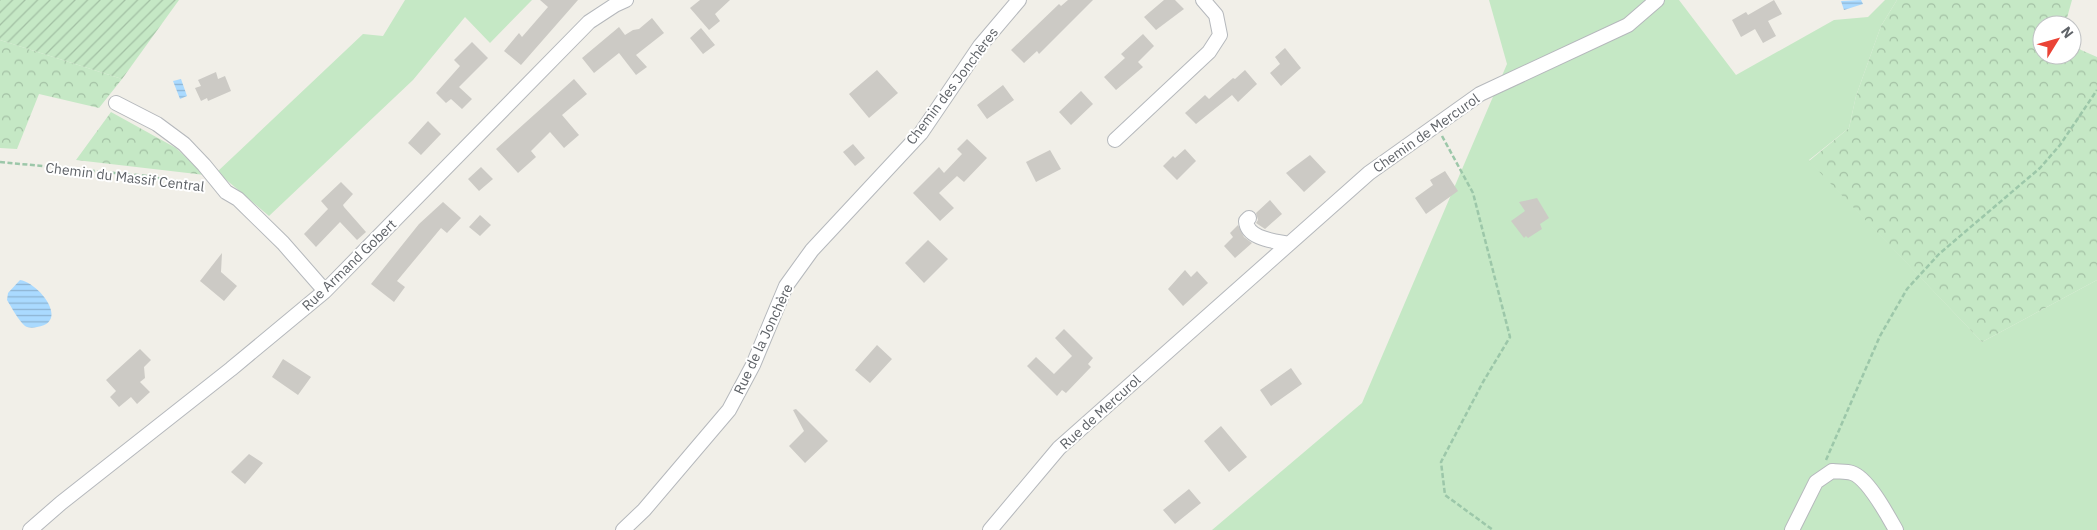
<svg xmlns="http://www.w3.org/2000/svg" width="2097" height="530" font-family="'IBM Plex Sans',sans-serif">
<defs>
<pattern id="forest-crowns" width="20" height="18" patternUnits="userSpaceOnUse" patternTransform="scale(1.25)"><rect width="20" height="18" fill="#c5e8c5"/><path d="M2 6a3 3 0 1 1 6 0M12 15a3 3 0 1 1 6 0" fill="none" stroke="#a3c0a4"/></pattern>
<pattern id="garden-furrows" width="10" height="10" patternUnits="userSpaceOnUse" patternTransform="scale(1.25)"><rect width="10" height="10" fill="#c5e8c5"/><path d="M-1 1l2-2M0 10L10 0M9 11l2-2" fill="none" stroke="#a3c0a4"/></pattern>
<pattern id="water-rules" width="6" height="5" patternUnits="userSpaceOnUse" patternTransform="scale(1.25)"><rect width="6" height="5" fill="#aadaff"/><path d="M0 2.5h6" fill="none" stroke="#8eb4d2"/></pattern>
</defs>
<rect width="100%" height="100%" fill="#f1efe8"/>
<!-- grass -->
<path fill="#c5e8c5" d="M 405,0 L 532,0 L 490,43 L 465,17 L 413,80 L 269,216 L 217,172 L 363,34 L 383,36 Z
M 1489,0 L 1679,0 L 1736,75 L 1834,20 L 1868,17 L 1885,0 L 1897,0 L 1881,26 L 1856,96 L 1849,128 L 1809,160 L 1982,342 L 2097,280 L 2097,530 L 1212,530 L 1362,403 L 1507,64 Z"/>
<!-- forest -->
<path fill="url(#forest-crowns)" d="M 1897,0 L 2072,0 L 2065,25 L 2042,25 L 2042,55 L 2072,55 L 2072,46 L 2097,57 L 2097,280 L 1982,342 L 1809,161 L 1849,128 L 1856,96 L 1881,26 Z
M 0,40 L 122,79 L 99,108 L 39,94 L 17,149 L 0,148 Z
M 111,112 L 176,148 L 205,175 L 76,160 Z"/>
<!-- garden -->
<path fill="url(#garden-furrows)" d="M 0,0 L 179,0 L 122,79 L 0,40 Z"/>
<!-- water -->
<path fill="url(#water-rules)" d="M 1861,0 L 1863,4 L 1844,10 L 1841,1 Z
M 181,79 L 187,96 L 180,99 L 173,81 Z
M 20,280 C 39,283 70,322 37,327 C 33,328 28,328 25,326 C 18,320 12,308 7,300 L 8,293 Z"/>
<!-- building -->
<path fill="#cccac5" d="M 540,0 L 578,0 L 521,65 L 504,51 L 519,33 L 522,37 L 548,7 Z
M 700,0 L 730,0 L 715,14 L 720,21 L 709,30 L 690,8 Z
M 1068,0 L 1093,0 L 1039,54 L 1037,51 L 1024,63 L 1011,50 L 1059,4 L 1061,6 Z
M 1164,0 L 1175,0 L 1184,9 L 1156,30 L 1144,17 Z
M 1774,0 L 1782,14 L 1768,21 L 1776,36 L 1763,43 L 1755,29 L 1741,37 L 1732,20 L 1746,12 L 1748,15 Z
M 652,18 L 664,33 L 636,55 L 647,67 L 636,75 L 619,53 L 594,73 L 582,58 L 619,27 L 625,35 L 633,30 L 639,29 Z
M 701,28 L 715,45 L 703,54 L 690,38 Z
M 1143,34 L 1154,46 L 1138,62 L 1143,67 L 1116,90 L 1104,77 L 1125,58 L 1121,54 Z
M 472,42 L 488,58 L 459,87 L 472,99 L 462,109 L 451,99 L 446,103 L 436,93 L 460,66 L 454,60 Z
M 1285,48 L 1301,68 L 1281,86 L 1270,73 L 1280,64 L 1275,57 Z
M 877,70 L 898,93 L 869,118 L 849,94 Z
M 1245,70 L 1257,84 L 1238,102 L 1232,95 L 1196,124 L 1185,113 L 1205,95 L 1209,99 L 1233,78 L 1235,79 Z
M 216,72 L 218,79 L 225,76 L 231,91 L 208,101 L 207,98 L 201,101 L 195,88 L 201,86 L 198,80 Z
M 574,79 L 587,94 L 562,115 L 579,135 L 564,148 L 550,132 L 531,151 L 536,157 L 518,173 L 496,149 Z
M 1003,85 L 1014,100 L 987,119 L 977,105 Z
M 1081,91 L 1093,104 L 1071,125 L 1059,112 Z
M 428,121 L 441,134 L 421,155 L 408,143 Z
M 967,139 L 987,158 L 964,182 L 957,176 L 939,193 L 954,208 L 940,221 L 913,193 L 939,167 L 944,173 L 962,154 L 957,149 Z
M 853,144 L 865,158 L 855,166 L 843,152 Z
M 1185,149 L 1196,161 L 1177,180 L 1163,166 L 1173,156 L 1175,158 Z
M 1050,150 L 1061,169 L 1036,182 L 1026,162 Z
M 1310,155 L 1326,172 L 1304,192 L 1286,173 Z
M 481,167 L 493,179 L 479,191 L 468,179 Z
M 1445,171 L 1458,191 L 1426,214 L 1415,198 L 1433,185 L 1430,180 Z
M 341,182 L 353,194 L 343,205 L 344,207 L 366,232 L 357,240 L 340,222 L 316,247 L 304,234 L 328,209 L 321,201 Z
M 1537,198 L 1549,218 L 1540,224 L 1542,229 L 1528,238 L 1526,236 L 1524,238 L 1511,221 L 1525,211 L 1519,202 Z
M 1270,200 L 1282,214 L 1265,229 L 1256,223 L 1258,220 L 1256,213 Z
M 443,202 L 461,218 L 447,233 L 441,228 L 397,281 L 405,287 L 394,302 L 371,284 L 419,224 Z
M 480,215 L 491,225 L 480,236 L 469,227 Z
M 1238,225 L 1244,237 L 1252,243 L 1235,258 L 1224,246 L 1233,237 L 1230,233 Z
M 928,240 L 948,259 L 924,283 L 905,263 Z
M 222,253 L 221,272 L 237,286 L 224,301 L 200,281 Z
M 1185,270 L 1191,277 L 1197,271 L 1208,283 L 1183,306 L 1168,289 Z
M 1064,329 L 1093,358 L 1088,364 L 1091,367 L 1066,393 L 1062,390 L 1057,396 L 1027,366 L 1036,357 L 1054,374 L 1072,356 L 1055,338 Z
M 877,345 L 892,359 L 870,383 L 855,370 Z
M 140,349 L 151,360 L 144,367 L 145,378 L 140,382 L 150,392 L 137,404 L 131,397 L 119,407 L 110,397 L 116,391 L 106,380 Z
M 283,359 L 311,377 L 298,395 L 272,377 Z
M 1291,368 L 1302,384 L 1271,406 L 1260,390 Z
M 796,409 L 828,441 L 805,463 L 789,446 L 804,431 L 793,410 Z
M 1221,426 L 1247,457 L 1229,472 L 1204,441 Z
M 249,454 L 263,463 L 245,484 L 231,472 Z
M 1189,489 L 1201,503 L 1175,524 L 1163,510 Z"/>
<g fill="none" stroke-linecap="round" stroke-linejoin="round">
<defs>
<path id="street" d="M 116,103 L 157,124 L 184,144 L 204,165 L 226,192 L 238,199 L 283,243 L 325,291
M 1115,140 L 1209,52 L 1220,35 L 1216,15 L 1203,0
M 1249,218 L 1246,221 C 1247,239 1275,241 1289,244
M 30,530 L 61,503 L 231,369 L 325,291 L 589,22 L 615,5 L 626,0
M 623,530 L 644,510 L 729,410 L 753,365 L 786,286 L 812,250 L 921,133 L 980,46 L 1019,0
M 990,530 L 1059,448 L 1369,173 L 1480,94 L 1628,25 L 1657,0
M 1792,530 L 1816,482 L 1832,471 C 1838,472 1846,471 1852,473 C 1868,478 1888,516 1896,530"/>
</defs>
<!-- street casing -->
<use href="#street" stroke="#b5b8bc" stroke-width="16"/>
<!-- path -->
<path stroke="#9cc7a9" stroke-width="2.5" stroke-dasharray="5 2.5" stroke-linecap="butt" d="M 1442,136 L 1473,193 L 1510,337 L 1483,382 L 1441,462 L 1445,495 L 1493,530
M 0,162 L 147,176 L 202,186
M 1826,460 L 1880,336 L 1907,289 L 1939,254 L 2040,168 L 2060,145 L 2097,90"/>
<!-- street -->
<use href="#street" stroke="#fff" stroke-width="14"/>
</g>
<g text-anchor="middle" stroke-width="4" stroke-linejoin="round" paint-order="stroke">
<!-- street labels -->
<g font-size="14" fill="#5f6368" stroke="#fff">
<text transform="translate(952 86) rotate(-53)" y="5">Chemin des Jonchères</text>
<text transform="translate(1426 133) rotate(-35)" y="5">Chemin de Mercurol</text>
<text transform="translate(125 177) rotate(7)" y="5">Chemin du Massif Central</text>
<text transform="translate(349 265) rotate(-44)" y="5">Rue Armand Gobert</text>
<text transform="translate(763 339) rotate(-65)" y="5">Rue de la Jonchère</text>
<text transform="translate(1100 412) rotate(-42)" y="5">Rue de Mercurol</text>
</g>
</g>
<!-- north arrow -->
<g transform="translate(2057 40) rotate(53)"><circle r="24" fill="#ffffff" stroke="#bfc1c3"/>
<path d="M0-4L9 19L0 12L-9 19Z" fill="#ea4335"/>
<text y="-8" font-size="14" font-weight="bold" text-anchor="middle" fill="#5f6368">N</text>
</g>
</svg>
